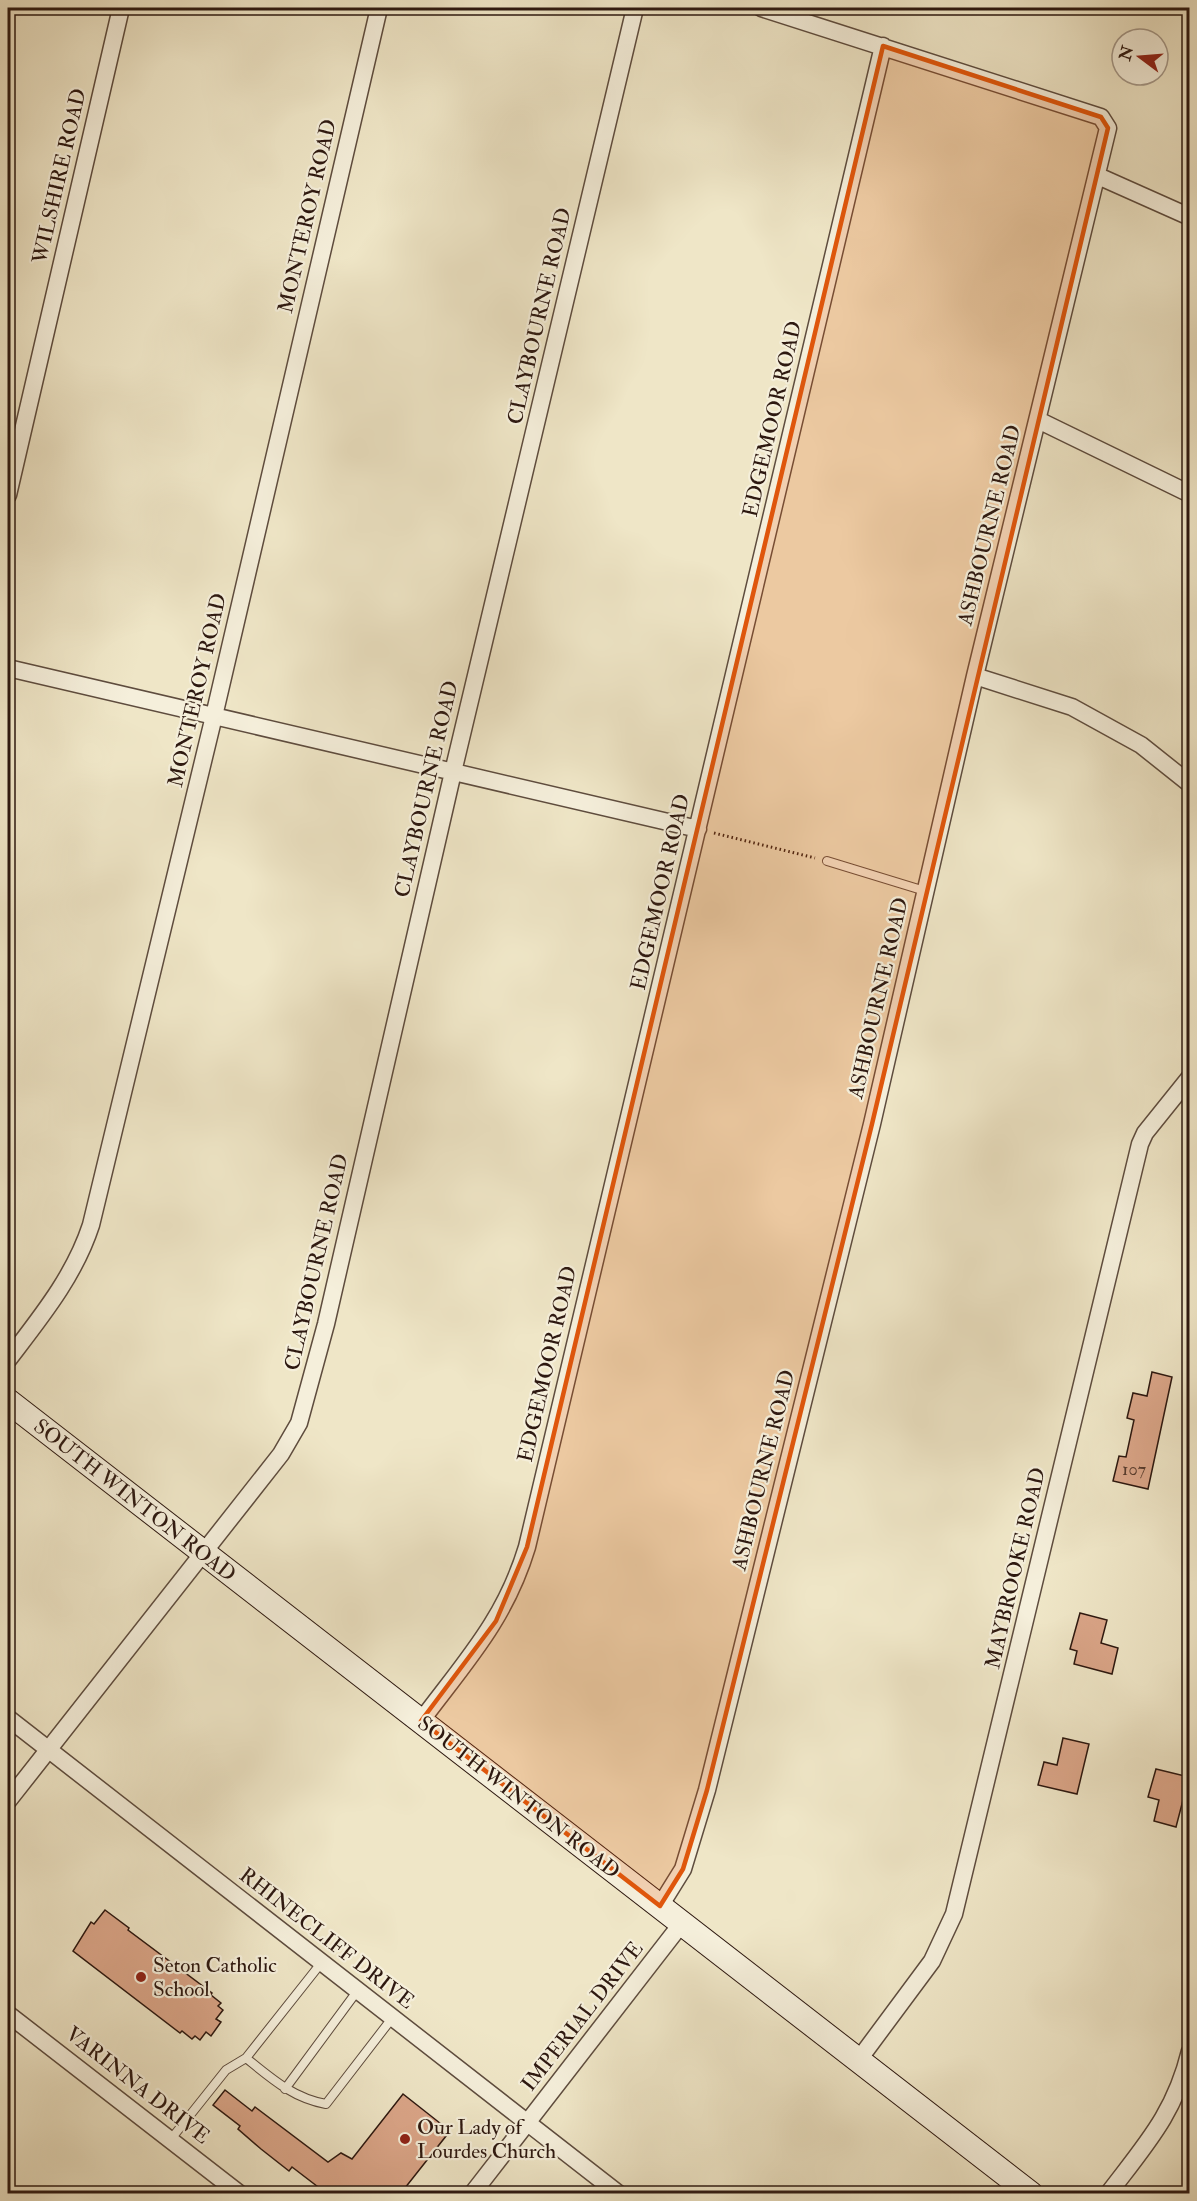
<svg xmlns="http://www.w3.org/2000/svg" width="1197" height="2201" font-family="'IM FELL Double Pica',serif">
<rect width="100%" height="100%" fill="#efe6c7"/>
<filter id="stains"><feTurbulence type="fractalNoise" baseFrequency=".00333" numOctaves="4"/><feColorMatrix values="0 0 0 0 .2 0 0 0 0 .09 0 0 0 0 .02 0 0 0 .5 -.17"/></filter>
<radialGradient id="worn" r=".72"><stop offset=".6" stop-color="#630" stop-opacity="0"/><stop offset="1" stop-color="#630" stop-opacity=".3"/></radialGradient>
<!-- building -->
<path fill="#dba689" stroke="#2d1810" stroke-width="1.5" d="M 1152,1372 L 1172,1377 L 1148,1489 L 1113,1481 L 1119,1456 L 1126,1457 L 1134,1420 L 1127,1418 L 1133,1393 L 1147,1396 Z
M 1080,1613 L 1107,1620 L 1101,1643 L 1118,1648 L 1112,1674 L 1074,1664 L 1077,1651 L 1070,1649 Z
M 1063,1738 L 1089,1744 L 1077,1794 L 1038,1785 L 1044,1762 L 1057,1765 Z
M 1156,1769 L 1189,1777 L 1176,1827 L 1154,1821 L 1159,1800 L 1148,1797 Z
M 105,1910 L 129,1928 L 128,1930 L 212,1993 L 211,1995 L 221,2003 L 218,2006 L 223,2010 L 216,2019 L 221,2022 L 211,2036 L 206,2032 L 200,2040 L 195,2036 L 192,2039 L 182,2031 L 180,2033 L 73,1951 L 91,1922 L 94,1924 Z
M 225,2090 L 252,2111 L 255,2107 L 328,2162 L 341,2153 L 352,2159 L 403,2094 L 450,2131 L 401,2193 L 326,2193 L 292,2167 L 289,2171 L 261,2149 L 238,2129 L 240,2126 L 213,2105 Z"/>
<g fill="none" stroke-linecap="round" stroke-linejoin="round">
<defs>
<path id="lane" d="M 827,861 L 925,891
M 246,2058 C 272,2079 293,2098 326,2104 L 393,2017
M 285,2089 L 358,1990
M 171,2139 L 226,2070 L 246,2058 L 322,1962"/>
<path id="street" d="M 1098,176 L 1190,217
M 1038,420 L 1190,494
M 8,495 L 121,8
M 8,668 L 698,829
M 975,676 L 1072,707 L 1141,745 L 1190,784
M 8,1360 C 40,1318 74,1277 91,1225 L 214,716 L 379,8
M 8,1718 L 619,2194
M 421,1721 C 465,1662 505,1620 527,1547 L 883,46
M 8,1801 L 281,1454 L 299,1423 L 326,1324 L 453,772 L 635,8
M 660,1906 L 683,1869 L 707,1790 L 872,1124 L 975,676 L 1108,128 L 1101,117 L 761,8
M 8,2014 L 240,2194
M 860,2058 L 932,1961 L 954,1914 L 1140,1144 L 1145,1133 L 1190,1077
M 472,2194 L 682,1923
M 1108,2194 C 1146,2144 1175,2113 1190,2051"/>
<path id="secondary" d="M 8,1401 L 1031,2194"/>
</defs>
<!-- lane casing -->
<use href="#lane" stroke="#5e4c3e" stroke-width="10"/>
<!-- street casing -->
<use href="#street" stroke="#5e4c3e" stroke-width="19"/>
<!-- secondary casing -->
<use href="#secondary" stroke="#2d1810" stroke-width="26"/>
<!-- path -->
<path stroke="#2d1810" stroke-width="3" stroke-dasharray="1.5 3" stroke-linecap="butt" d="M 714,833 L 815,858"/>
<!-- lane -->
<use href="#lane" stroke="#f5efdb" stroke-width="8"/>
<!-- street -->
<use href="#street" stroke="#f5efdb" stroke-width="16"/>
<!-- secondary -->
<use href="#secondary" stroke="#f5efdb" stroke-width="24"/>
</g>
<!-- marked area -->
<path fill="#df560c" fill-opacity="0.2" stroke="#df560c" stroke-width="4.5" stroke-linejoin="round" d="M 883,46 L 1101,117 L 1108,128 L 872,1124 L 707,1790 L 683,1869 L 660,1906 L 421,1721 L 496,1621 L 527,1547 Z"/>
<!-- markers -->
<g fill="#8f2418" stroke="#f5efdb" stroke-width="2">
<circle cx="141" cy="1977" r="6"/>
<circle cx="405" cy="2139" r="6"/>
</g>
<g text-anchor="middle" stroke-width="4.5" stroke-linejoin="round" paint-order="stroke">
<!-- number labels -->
<g font-size="18" fill="#583c2e">
<text x="1134" y="1475">107</text>
</g>
<!-- street labels -->
<g font-size="21" fill="#2d1810" stroke="#f5efdb">
<text transform="translate(59 176) rotate(-77)" y="7">WILSHIRE ROAD</text>
<text transform="translate(307 216) rotate(-77)" y="7">MONTEROY ROAD</text>
<text transform="translate(539 316) rotate(-77)" y="7">CLAYBOURNE ROAD</text>
<text transform="translate(772 419) rotate(-77)" y="7">EDGEMOOR ROAD</text>
<text transform="translate(989 525) rotate(-76)" y="7">ASHBOURNE ROAD</text>
<text transform="translate(197 690) rotate(-77)" y="7">MONTEROY ROAD</text>
<text transform="translate(426 789) rotate(-77)" y="7">CLAYBOURNE ROAD</text>
<text transform="translate(660 892) rotate(-77)" y="7">EDGEMOOR ROAD</text>
<text transform="translate(878 998) rotate(-77)" y="7">ASHBOURNE ROAD</text>
<text transform="translate(316 1262) rotate(-77)" y="7">CLAYBOURNE ROAD</text>
<text transform="translate(547 1364) rotate(-77)" y="7">EDGEMOOR ROAD</text>
<text transform="translate(763 1470) rotate(-76)" y="7">ASHBOURNE ROAD</text>
<text transform="translate(135 1500) rotate(38)" y="7">SOUTH WINTON ROAD</text>
<text transform="translate(1015 1568) rotate(-77)" y="7">MAYBROOKE ROAD</text>
<text transform="translate(519 1797) rotate(38)" y="7">SOUTH WINTON ROAD</text>
<text transform="translate(327 1938) rotate(38)" y="7">RHINECLIFF DRIVE</text>
<text transform="translate(582 2016) rotate(-52)" y="7">IMPERIAL DRIVE</text>
<text transform="translate(138 2085) rotate(38)" y="7">VARINNA DRIVE</text>
</g>
<!-- poi labels -->
<g font-size="21" fill="#2d1810" stroke="#f5efdb" text-anchor="start">
<text x="153" y="1972">Seton Catholic<tspan x="153" dy="24">School</tspan></text>
<text x="417" y="2134">Our Lady of<tspan x="417" dy="24">Lourdes Church</tspan></text>
</g>
</g>
<!-- margin -->
<rect width="1197" height="2201" fill="none" stroke="#efe6c7" stroke-width="30"/>
<rect x="9" y="9" width="1179" height="2183" fill="none" stroke="#2d1810" stroke-width="3"/>
<rect x="15" y="15" width="1167" height="2171" fill="none" stroke="#2d1810" stroke-width="1.5"/>
<!-- north arrow -->
<g transform="translate(1140 57) rotate(286)"><circle r="28" fill="#f5efdb" stroke="#a5998a" stroke-width="1.5"/>
<path d="M0-4.5L10 22L0 15L-10 22Z" fill="#8f2418"/>
<text y="-9" font-size="16" font-weight="bold" text-anchor="middle" fill="#2d1810">N</text>
</g>
<rect width="100%" height="100%" filter="url(#stains)"/>
<rect width="100%" height="100%" fill="url(#worn)"/>
</svg>
